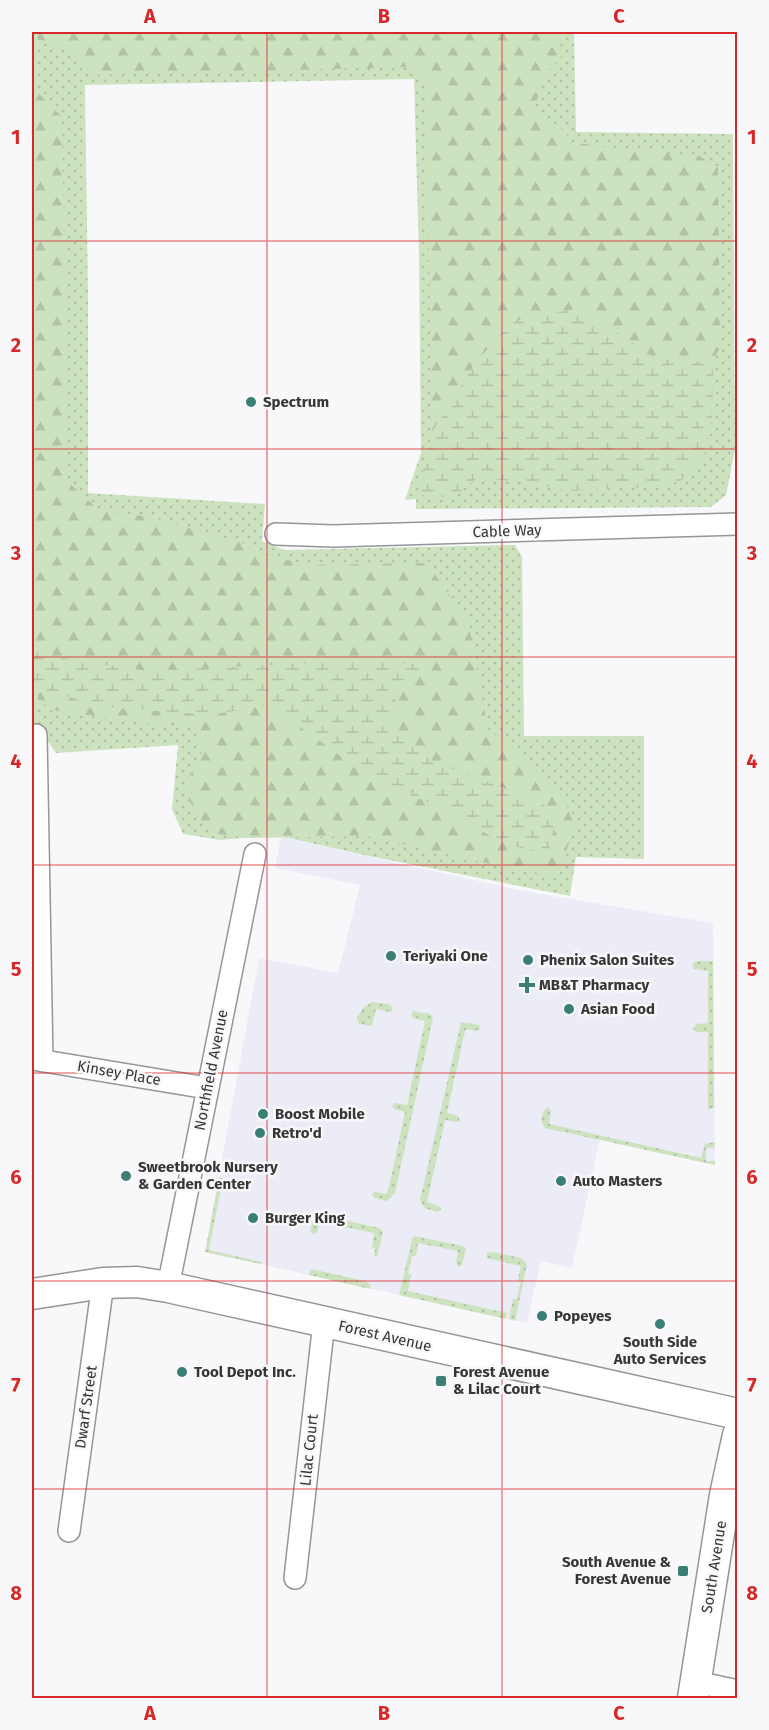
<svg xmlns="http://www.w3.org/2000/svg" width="769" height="1730" font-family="'Fira Sans',sans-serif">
<defs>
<pattern id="grass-dots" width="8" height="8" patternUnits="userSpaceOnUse" patternTransform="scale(1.5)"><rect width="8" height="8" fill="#cde2bf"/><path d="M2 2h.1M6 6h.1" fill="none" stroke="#b1c2a5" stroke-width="1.8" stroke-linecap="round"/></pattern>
<pattern id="forest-firs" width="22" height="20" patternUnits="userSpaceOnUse" patternTransform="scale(1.5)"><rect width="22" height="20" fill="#cde2bf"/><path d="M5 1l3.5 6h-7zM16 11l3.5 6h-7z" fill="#b1c2a5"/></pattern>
<pattern id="wetland-marsh" width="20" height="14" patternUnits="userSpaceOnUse" patternTransform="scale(1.5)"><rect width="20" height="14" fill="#cde2bf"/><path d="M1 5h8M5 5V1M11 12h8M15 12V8" fill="none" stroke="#b1c2a5"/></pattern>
</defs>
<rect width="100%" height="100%" fill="#f8f8fb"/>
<!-- built -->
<path fill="#ececf7" d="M 281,837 L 523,891 L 713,923 L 715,1165 L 600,1139 L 572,1268 L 541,1261 L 527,1323 L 205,1252 L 259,958 L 338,973 L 360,885 L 275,868 Z"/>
<!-- grass -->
<path fill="url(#grass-dots)" d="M 32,32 L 574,32 L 576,132 L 733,134 L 735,449 L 726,495 L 711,507 L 416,509 L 416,499 L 405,500 L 421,453 L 419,255 L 414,79 L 85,85 L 88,297 L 88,493 L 265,504 L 262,541 L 285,550 L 515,545 L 522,557 L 524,736 L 644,736 L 644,859 L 576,857 L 570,896 L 364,855 L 275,835 L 220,840 L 183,834 L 172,809 L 178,745 L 56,753 L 39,728 L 32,725 Z
M 697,961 L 713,961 L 714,1108 L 708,1109 L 708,1032 L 696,1032 L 693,1029 L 696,1024 L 708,1023 L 708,971 L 694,969 L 692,964 Z
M 372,1002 L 389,1004 L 392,1007 L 392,1011 L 389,1012 L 376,1009 L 372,1026 L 359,1024 L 357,1018 L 363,1008 Z
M 413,1011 L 430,1014 L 433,1018 L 395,1193 L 387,1201 L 374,1198 L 372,1194 L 375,1192 L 387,1194 L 389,1187 L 405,1112 L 394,1109 L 392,1105 L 395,1103 L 407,1105 L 425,1021 L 413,1018 L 411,1015 Z
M 461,1022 L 479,1025 L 480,1029 L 476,1031 L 466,1029 L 464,1035 L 447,1113 L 458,1116 L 460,1121 L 456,1122 L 445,1120 L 427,1202 L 439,1206 L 441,1209 L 438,1212 L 424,1208 L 420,1200 Z
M 548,1107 L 551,1110 L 549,1124 L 701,1158 L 705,1144 L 715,1142 L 714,1148 L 706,1148 L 706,1161 L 715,1161 L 715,1165 L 545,1128 C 539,1123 542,1111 548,1107 Z
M 219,1178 L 223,1178 L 209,1250 L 262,1262 L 261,1264 L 205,1252 Z
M 316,1214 L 380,1228 L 383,1232 L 377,1257 L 374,1256 L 375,1249 L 372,1248 L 374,1233 L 320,1222 L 317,1233 L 312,1234 L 310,1230 Z
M 414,1236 L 463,1246 L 466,1249 L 462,1265 L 458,1267 L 456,1262 L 458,1251 L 418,1243 L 416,1256 L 412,1256 L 408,1274 L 411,1275 L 408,1291 L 507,1313 L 506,1319 L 399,1295 L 412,1240 Z
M 492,1252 L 521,1258 L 527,1264 L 515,1321 L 509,1319 L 513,1299 L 517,1299 L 521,1281 L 518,1280 L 521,1266 L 487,1258 L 487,1253 Z
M 311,1269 L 365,1281 L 371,1285 L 370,1289 L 309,1275 Z"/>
<!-- forest -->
<path fill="url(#forest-firs)" d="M 32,32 L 560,32 L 561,57 L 542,77 L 535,110 L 566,132 L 570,142 L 606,147 L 699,156 L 718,167 L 720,348 L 713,360 L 691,362 L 655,358 L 580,308 L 478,359 L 432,432 L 426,82 L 410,67 L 90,75 C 80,68 74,57 65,50 C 54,42 40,44 32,32 Z
M 32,87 L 62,117 L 68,482 L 99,510 L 150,517 L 243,543 L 254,552 L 309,565 L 427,563 L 468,621 L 488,729 L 562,792 L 574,825 L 558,879 L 366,836 L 251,838 L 210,833 L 189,800 L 187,779 L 202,756 L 195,726 L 153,724 L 50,710 L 32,691 Z"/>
<!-- wetland -->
<path fill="url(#wetland-marsh)" d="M 580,308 L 655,358 L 691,362 L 713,360 L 712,420 L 704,456 L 682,480 L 658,488 L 620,488 L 570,491 L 521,482 L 478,478 L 451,498 L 421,495 L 421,479 L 432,432 L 478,359 L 515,321 Z
M 32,648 L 49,656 L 148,671 L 369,660 L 433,666 L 398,692 L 390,722 L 433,761 L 543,803 L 555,822 L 549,853 L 507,845 L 437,806 L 372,779 L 302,728 L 264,706 L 210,715 L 105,707 L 32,687 Z"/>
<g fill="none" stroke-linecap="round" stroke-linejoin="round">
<defs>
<path id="street" d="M 276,534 L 333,536 L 738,524
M 36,735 L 42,1060
M 32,1059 L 207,1088
M 168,1287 L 255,854
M 69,1531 L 103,1283
M 295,1578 L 324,1322
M 696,1682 L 738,1691"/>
<path id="secondary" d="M 32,1294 L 103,1283 L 137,1282 L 168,1287 L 738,1414
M 693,1698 L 725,1495 L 738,1435"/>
</defs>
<!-- street casing -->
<use href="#street" stroke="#969698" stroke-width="24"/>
<!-- secondary casing -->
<use href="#secondary" stroke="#969698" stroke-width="33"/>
<!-- street -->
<use href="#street" stroke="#fff" stroke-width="21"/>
<!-- secondary -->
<use href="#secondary" stroke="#fff" stroke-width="30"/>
</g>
<!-- grid -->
<path fill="none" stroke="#d62828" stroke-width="1.5" stroke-opacity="0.55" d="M 267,32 L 267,1698M 502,32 L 502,1698M 32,241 L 738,241M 32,449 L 738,449M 32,657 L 738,657M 32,865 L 738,865M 32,1073 L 738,1073M 32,1281 L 738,1281M 32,1489 L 738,1489"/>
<!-- markers -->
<g fill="#397f75" stroke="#f8f8fb" stroke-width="2">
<circle cx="251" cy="402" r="6"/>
<circle cx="391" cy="956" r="6"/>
<circle cx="528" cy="960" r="6"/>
<path d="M524 976h6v6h6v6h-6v6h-6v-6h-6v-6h6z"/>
<circle cx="569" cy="1009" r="6"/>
<circle cx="263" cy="1114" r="6"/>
<circle cx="260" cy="1133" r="6"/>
<circle cx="126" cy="1176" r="6"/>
<circle cx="561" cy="1181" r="6"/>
<circle cx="253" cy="1218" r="6"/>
<circle cx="542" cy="1316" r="6"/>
<circle cx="660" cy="1324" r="6"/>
<circle cx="182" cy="1372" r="6"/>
<rect x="435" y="1375" width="12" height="12" rx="3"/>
<rect x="677" y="1565" width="12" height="12" rx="3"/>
</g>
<g text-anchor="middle" stroke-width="5" stroke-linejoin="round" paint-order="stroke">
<!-- poi labels -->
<g font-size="15" font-weight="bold" fill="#363637" stroke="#f8f8fb" text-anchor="start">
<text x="263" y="407">Spectrum</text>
<text x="403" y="961">Teriyaki One</text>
<text x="540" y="965">Phenix Salon Suites</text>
<text x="539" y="990">MB&amp;T Pharmacy</text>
<text x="581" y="1014">Asian Food</text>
<text x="275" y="1119">Boost Mobile</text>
<text x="272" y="1138">Retro'd</text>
<text x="138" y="1172">Sweetbrook Nursery<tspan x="138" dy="17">&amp; Garden Center</tspan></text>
<text x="573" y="1186">Auto Masters</text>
<text x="265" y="1223">Burger King</text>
<text x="554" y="1321">Popeyes</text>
<text x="660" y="1347" text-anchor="middle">South Side<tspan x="660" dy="17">Auto Services</tspan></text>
<text x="194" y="1377">Tool Depot Inc.</text>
<text x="453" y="1377">Forest Avenue<tspan x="453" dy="17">&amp; Lilac Court</tspan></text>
<text x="671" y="1567" text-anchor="end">South Avenue &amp;<tspan x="671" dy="17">Forest Avenue</tspan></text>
</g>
<!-- street labels -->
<g font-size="15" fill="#363637" stroke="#f8f8fb">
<text transform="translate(507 531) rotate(-2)" y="5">Cable Way</text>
<text transform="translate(211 1070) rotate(-79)" y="5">Northfield Avenue</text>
<text transform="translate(119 1073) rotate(10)" y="5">Kinsey Place</text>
<text transform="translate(385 1336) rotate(13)" y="5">Forest Avenue</text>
<text transform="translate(86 1407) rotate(-82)" y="5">Dwarf Street</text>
<text transform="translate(309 1450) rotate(-84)" y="5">Lilac Court</text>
<text transform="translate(714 1567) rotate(-81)" y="5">South Avenue</text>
</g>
</g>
<!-- border -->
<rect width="769" height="1730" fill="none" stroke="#f8f8fb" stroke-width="66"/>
<rect x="33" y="33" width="703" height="1664" fill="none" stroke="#d62828" stroke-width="2"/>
<g font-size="20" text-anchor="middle" font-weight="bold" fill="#d62828">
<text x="150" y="23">A</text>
<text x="384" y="23">B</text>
<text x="619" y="23">C</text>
<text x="16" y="144">1</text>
<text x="752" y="144">1</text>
<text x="16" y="352">2</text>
<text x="752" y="352">2</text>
<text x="16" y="560">3</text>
<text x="752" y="560">3</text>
<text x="16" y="768">4</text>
<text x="752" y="768">4</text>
<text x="16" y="976">5</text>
<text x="752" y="976">5</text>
<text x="16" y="1184">6</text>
<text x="752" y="1184">6</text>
<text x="16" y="1392">7</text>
<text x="752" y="1392">7</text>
<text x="16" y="1600">8</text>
<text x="752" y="1600">8</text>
<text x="150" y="1720">A</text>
<text x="384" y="1720">B</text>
<text x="619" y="1720">C</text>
</g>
</svg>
